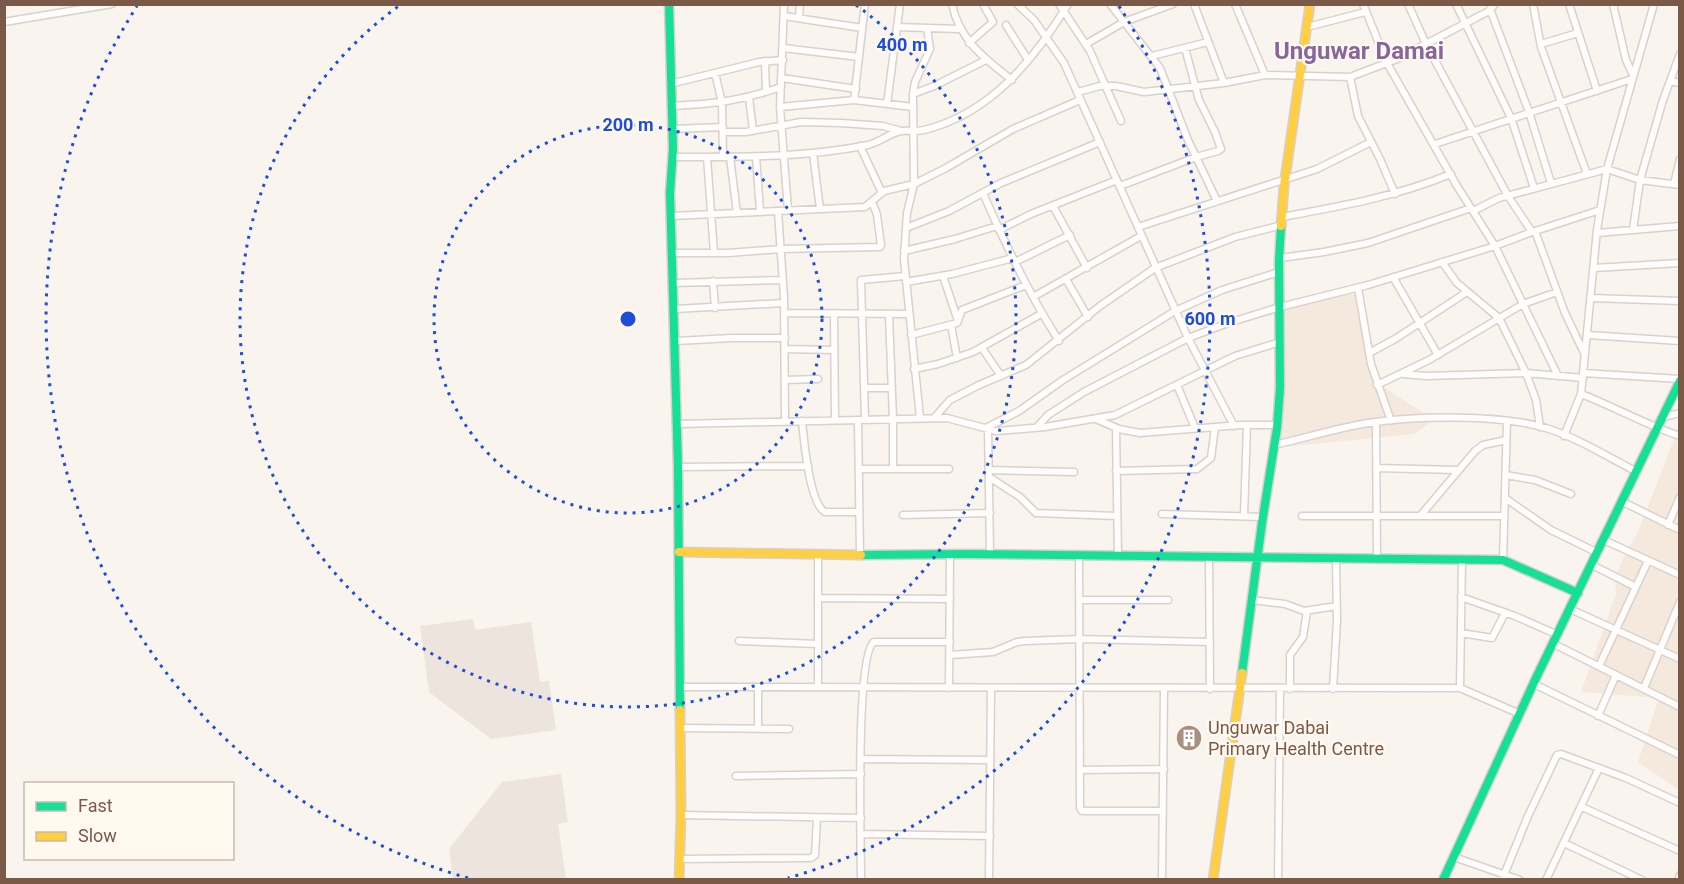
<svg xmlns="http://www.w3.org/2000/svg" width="1684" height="884" font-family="Roboto,sans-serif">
<rect width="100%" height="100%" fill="#f9f4ed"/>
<!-- residential -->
<path fill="#f5e9dd" d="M 1361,293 L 1379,384 L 1434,420 L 1414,434 L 1272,448 L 1276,305 Z
M 1674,439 L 1680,442 L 1679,790 L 1638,762 L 1659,698 L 1581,692 L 1616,594 L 1615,578 L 1626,552 L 1638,532 Z"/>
<!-- industrial -->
<path fill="#ede4dd" d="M 473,619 L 475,630 L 531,622 L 540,682 L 549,681 L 556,730 L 491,739 L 429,692 L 420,626 Z
M 561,774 L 568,822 L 558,824 L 566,879 L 453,879 L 449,849 L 502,782 Z"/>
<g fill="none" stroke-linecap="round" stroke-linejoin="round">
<defs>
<path id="street" d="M 784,4 L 780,107 L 788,210
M 952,4 C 959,40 985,59 1012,80
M 1017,4 L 1034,20 L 1064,63 L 1188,338 L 1234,426
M 1059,4 L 1090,51 L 1121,121
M 1110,4 L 1160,68 L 1188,140 L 1217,201
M 1194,4 L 1224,83
M 1235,4 L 1265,75
M 1363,4 L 1387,63 L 1457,186 L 1495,246 L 1558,376
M 1408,4 L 1426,44 L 1508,196 L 1532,232
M 1456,4 L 1511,118 L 1534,188
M 1533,4 L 1541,47 L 1587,174
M 1569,4 L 1597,91
M 1613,4 L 1626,60 L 1633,75
M 1490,9 L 1529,112 L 1551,183
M 784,16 L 862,28
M 799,18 L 800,4
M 4,22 L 112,4
M 1006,25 L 1028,60
M 897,27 L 959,29
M 1307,27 L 1365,12
M 969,43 L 993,22 L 983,4
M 1086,44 L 1124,22 L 1173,4
M 1541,44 L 1578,33
M 783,48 L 859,57
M 1152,56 L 1208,42
M 765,61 L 766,92
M 715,73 L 722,103 L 723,157
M 1350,77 L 1358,116 L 1380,159 L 1395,194
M 782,78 L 856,89
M 1670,81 L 1680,83
M 670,84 L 759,62 L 783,60
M 1078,92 L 1100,86 L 1116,86 L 1144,92 L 1224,83 L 1265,75 L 1350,77 L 1397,59 L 1489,11 L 1495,4
M 913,94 L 934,86 L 986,60
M 749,97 L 753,131
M 854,100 L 865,4
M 887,104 L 900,4
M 671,106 C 714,104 740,101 781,87
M 780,107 L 854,100 L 913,107
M 672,129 L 723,127
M 723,132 L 746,132 L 801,122 L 841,123 L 883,126 L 901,131
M 1435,144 L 1632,79
M 860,146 L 882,193
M 813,153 L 820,209
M 672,157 C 738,157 803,158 868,145 C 880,142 890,133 901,131 C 909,130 916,132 924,130 C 990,114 1034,60 1068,4
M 707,157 L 714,253
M 730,157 L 737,213
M 756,157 L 760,211
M 1674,184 L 1680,159
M 1120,186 L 1196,157 L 1218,151 L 1221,149 L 1215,132 L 1199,100 L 1185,48
M 983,193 C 1005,244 1029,294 1059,341
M 1053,206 L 1087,268
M 778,211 L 784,298 L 785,421
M 1473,211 L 1499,198 L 1607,169 L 1640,180 L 1680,185
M 671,216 L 865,207 L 884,191 L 914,184 L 946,168 L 1013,129 L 1080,100
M 1282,217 C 1342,206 1394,197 1451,174
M 1138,227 L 1317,169 L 1371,142
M 906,228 L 949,211 L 1001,183 L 1100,142
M 999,230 L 1031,214 L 1117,180
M 1633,230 L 1640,180 L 1663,100 L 1680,54
M 1535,231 L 1565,313 L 1585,355
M 1597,233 L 1680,226
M 904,251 L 955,239 L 997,226
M 673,253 L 728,253 L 781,249 L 880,247 L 881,245 L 877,215 L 872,201
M 1280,258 L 1324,252 L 1368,243 L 1471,208
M 1015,262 L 1070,235
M 1442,262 L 1457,283 L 1499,318 L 1526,373 L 1536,400 L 1540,427
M 1594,268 L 1680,263
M 943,276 L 958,321
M 1393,277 L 1438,355
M 1066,279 L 1088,317
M 713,281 L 715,308
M 906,282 L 952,274 L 1013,258
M 674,283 L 783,280
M 1358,288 L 1371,364 L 1391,421
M 1033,297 L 1141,236
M 1591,298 L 1680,301
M 675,309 L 784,303
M 785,313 L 909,314
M 834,315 L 835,420
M 889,315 L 893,419 L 893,469
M 951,325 L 957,358
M 911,335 L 957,323 L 962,310 L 1026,285
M 1588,335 L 1680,341
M 676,341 L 732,338 L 785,338
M 982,348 L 1001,376
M 785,349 L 834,350
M 1369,353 L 1395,339 L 1467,292
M 914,369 L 938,364 L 973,352 L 1041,314
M 1583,373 L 1680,379
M 1404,374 L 1426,376 L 1526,373 L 1583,378
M 785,380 L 818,379
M 1177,385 L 1195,428
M 1377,385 L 1429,360 L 1523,304 L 1557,292
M 865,388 L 892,388
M 1581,394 C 1615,407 1646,425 1680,436
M 1664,417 L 1680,413
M 920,418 L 904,259 L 907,213 L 914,184 L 913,94 L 915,82 L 930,49 L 927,28
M 934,418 L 950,400 L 979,385 L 1026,365 L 1100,306 L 1155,268 L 1235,237 L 1282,225
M 865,419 L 861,280 L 905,276
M 1096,419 L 1119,429 L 1140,433 L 1240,425 L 1277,425
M 858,420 L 860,555
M 802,421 C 804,440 809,503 825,512 L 859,512
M 1376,422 L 1377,559
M 678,424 L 947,418 L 996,431 L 1045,427 L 1115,415 L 1235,356 L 1280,342
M 1037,427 L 1048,415 L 1084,392 L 1188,338 L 1228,323 L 1280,307 L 1368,285 L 1495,246 L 1532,232 L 1600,210
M 1116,428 L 1118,556
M 1564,436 L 1581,394 L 1597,230 L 1607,169 L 1654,4
M 1274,445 C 1305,438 1337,428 1368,423 C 1417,416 1499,414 1546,428 C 1578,438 1608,457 1637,472
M 678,467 L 808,466
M 1376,468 L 1458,470
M 859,469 L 949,469
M 989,470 L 1074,472
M 1116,471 L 1197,469 L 1211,458 L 1215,427
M 1506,475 L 1535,480 L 1571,494
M 989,477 L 1020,497 L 1036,513 L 1117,516
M 1505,498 L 1551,530 L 1598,553
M 1623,502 L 1680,530
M 1162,514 L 1263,517
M 903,515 L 990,513
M 1421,515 L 1475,451 L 1483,445 L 1506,440
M 1244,516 L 1247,425
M 1302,516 L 1504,516
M 1668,525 L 1680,497
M 1604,540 L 1680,575
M 990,554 L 988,427 L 1019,411 L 1063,380 L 1175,311 L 1222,290 L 1279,272
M 1079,556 L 1080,808 L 1082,811 L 1163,811
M 1209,557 L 1210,689
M 1503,560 L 1507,421
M 1592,565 L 1636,587
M 1461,597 L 1515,616 L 1558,635
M 818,598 L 950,599
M 1079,600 L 1168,600
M 1252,600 L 1285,604 L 1304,611 L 1337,606
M 1570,609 L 1680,659
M 1461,633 L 1492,638 L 1505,613
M 739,641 L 818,644
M 1554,644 L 1680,707
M 950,655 L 993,652 L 1017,642 L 1025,641 L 1080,639 L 1210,642
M 1599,666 L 1648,561
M 1534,684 L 1680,755
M 680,687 L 1460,688 L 1520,714
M 758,687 L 758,728
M 818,687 L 818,555
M 949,688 L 950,554
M 1460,688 L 1462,560
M 1644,688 L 1680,602
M 1290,689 L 1290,655 L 1303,637 L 1307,611
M 1333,689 L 1337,620 L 1336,559
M 1598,716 L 1616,675
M 680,728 L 789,729
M 861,759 L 990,760
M 1080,770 L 1164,769
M 736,776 L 861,774
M 1582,807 L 1680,851
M 681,815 L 861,818
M 861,834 L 990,836
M 1564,843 L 1642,880
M 1454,857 L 1520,880
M 680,859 L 811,858 L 815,855 L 817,818
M 861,880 C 861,847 855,655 874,642 L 950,642
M 989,880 L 991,688
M 1162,880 L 1164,689
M 1278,880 L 1280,689
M 1502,880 L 1528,816 L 1557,755 L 1561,754 L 1626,778 L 1680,803
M 1546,880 L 1599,768
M 1678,880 L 1680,875"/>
<path id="fast" d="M 669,4 L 673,149 L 670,193 L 678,467 L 680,710
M 861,555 L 966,554 L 1503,560 L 1578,593
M 1242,673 L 1262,523 L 1277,428 L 1280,388 L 1279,261 L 1281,226
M 1443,880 L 1536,678 L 1680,381"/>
<path id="slow" d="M 1281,226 L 1284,186 L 1310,4
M 679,552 L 861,555
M 679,880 L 681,815 L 680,710
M 1213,880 L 1242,673"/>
</defs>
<!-- street casing -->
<use href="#street" stroke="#d9d1cb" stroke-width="9"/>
<!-- fast casing -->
<use href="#fast" stroke="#d9cfc9" stroke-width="11"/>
<!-- slow casing -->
<use href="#slow" stroke="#d9cfc9" stroke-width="11"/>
<!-- street -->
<use href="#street" stroke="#fefdfc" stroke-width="6"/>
<!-- fast -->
<use href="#fast" stroke="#16e098" stroke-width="8"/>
<!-- slow -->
<use href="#slow" stroke="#ffcf43" stroke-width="8"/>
</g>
<!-- distance rings -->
<g fill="none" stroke="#1d4ed8" stroke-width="3" stroke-dasharray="3 6">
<circle cx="628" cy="319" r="194"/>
<path d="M856 5A388 388 0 1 1 400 5"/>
<path d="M468 878A582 582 0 0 1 137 6M1119 6A582 582 0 0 1 788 878"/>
</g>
<!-- icons -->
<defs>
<symbol id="building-disc" viewBox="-11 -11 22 22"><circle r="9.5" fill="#a78f82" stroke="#fff9f0"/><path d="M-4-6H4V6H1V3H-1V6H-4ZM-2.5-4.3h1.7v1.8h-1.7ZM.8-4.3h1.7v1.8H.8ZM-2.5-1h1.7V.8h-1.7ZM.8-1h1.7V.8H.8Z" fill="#fff"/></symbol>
</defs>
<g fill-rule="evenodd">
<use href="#building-disc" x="1174" y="723" width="30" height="30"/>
</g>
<g text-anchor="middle" stroke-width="4.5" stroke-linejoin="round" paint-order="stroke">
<!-- poi labels -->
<g font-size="18" fill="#7b5949" stroke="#fff9f0" text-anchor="start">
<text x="1208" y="734">Unguwar Dabai<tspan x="1208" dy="21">Primary Health Centre</tspan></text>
</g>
<!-- district labels -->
<g font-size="24" font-weight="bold" fill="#89659e" stroke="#fff9f0">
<text x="1359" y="59">Unguwar Damai</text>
</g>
</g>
<circle cx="628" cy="319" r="9" fill="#1d4ed8" stroke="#fff9f0" stroke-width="3"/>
<g font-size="18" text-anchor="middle" font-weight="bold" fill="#1d4ed8" stroke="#fff9f0" stroke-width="4.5" stroke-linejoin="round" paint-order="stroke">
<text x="902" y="51">400 m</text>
<text x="628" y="131">200 m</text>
<text x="1210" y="325">600 m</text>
</g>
<!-- border -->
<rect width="1684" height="884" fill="none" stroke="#7b5949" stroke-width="12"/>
<!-- legend -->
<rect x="24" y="782" width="210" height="78" fill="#fff9f0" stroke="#cab9ad" stroke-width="1.5"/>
<rect x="36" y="802" width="30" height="9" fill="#16e098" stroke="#cab9ad" stroke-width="1.5"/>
<text x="78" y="812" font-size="18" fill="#7b5949">Fast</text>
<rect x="36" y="832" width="30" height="9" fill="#ffcf43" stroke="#cab9ad" stroke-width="1.5"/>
<text x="78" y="842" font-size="18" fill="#7b5949">Slow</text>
</svg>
